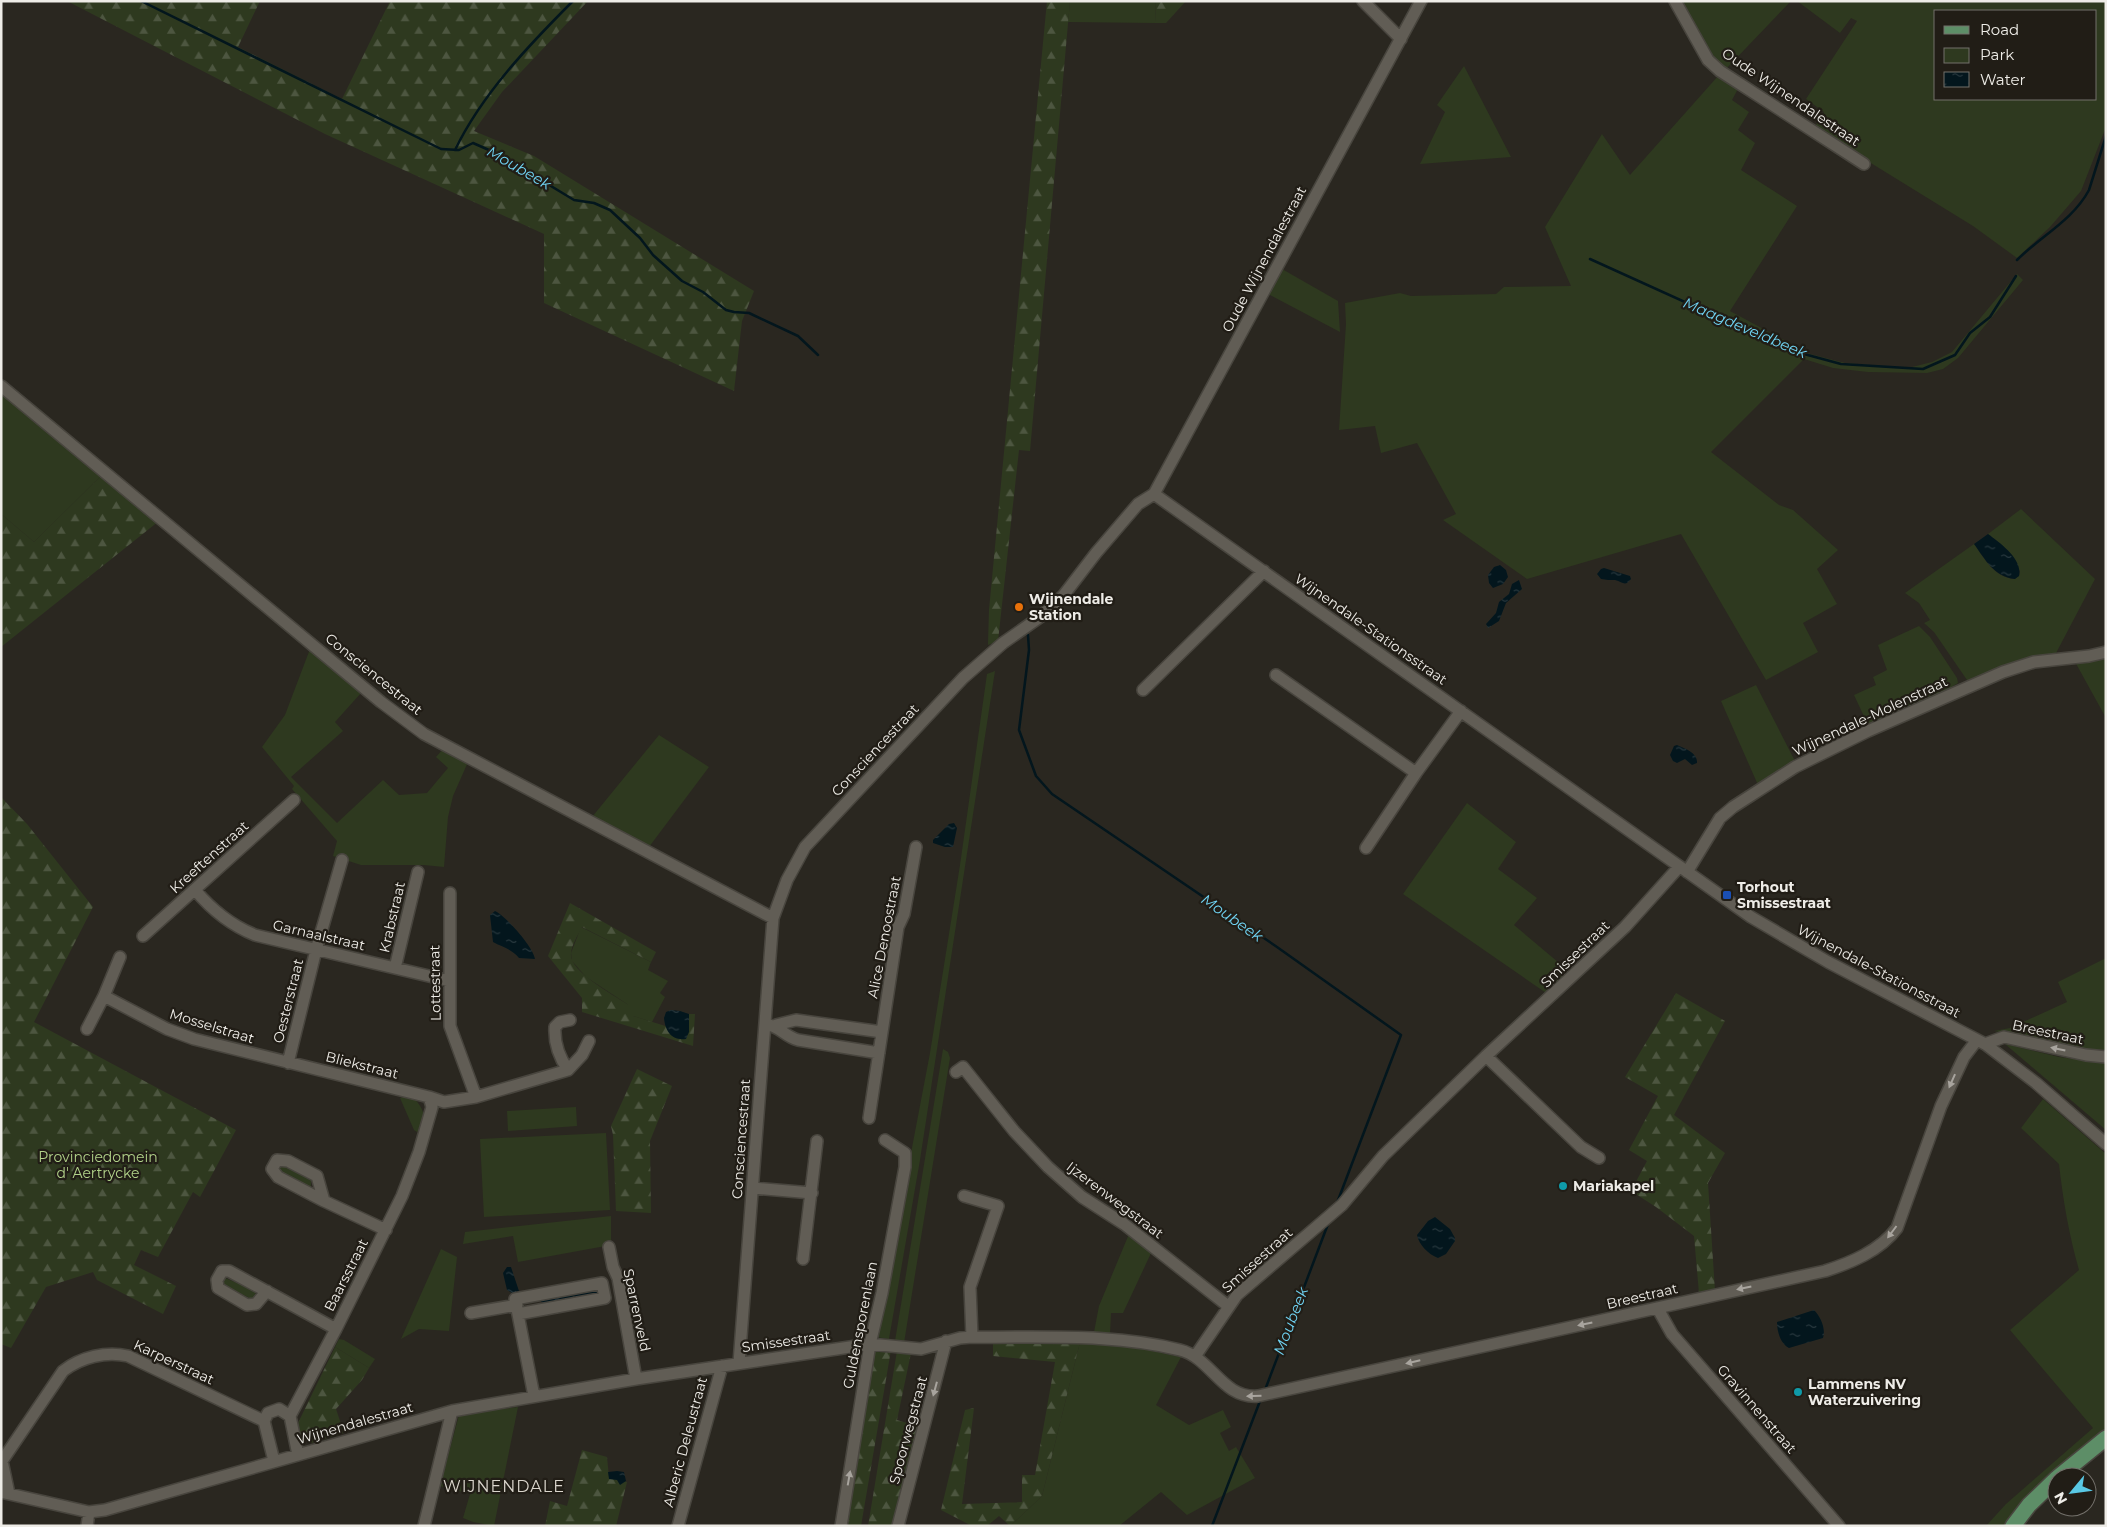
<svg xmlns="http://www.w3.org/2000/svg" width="2107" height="1527" font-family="Montserrat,sans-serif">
<defs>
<pattern id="forest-firs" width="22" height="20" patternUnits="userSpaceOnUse" patternTransform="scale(1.25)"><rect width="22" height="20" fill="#2e391f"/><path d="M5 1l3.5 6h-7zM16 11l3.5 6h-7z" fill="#4d5640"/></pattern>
<pattern id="water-ripples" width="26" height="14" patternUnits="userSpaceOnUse" patternTransform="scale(1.25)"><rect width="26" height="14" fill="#03161d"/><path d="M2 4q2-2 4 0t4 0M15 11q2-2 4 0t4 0" fill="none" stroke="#28383e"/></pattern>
</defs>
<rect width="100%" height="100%" fill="#2a2720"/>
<!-- green -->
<path fill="#2e391f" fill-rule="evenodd" d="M 1070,1 L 1156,1 L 1155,23 L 1068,22 Z
M 1679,1 L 1791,1 L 1724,71 L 1708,55 Z
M 1797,1 L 2106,1 L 2106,127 L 2081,191 L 2050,227 L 2017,258 L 1973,226 L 1814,128 L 1824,112 L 1806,99 L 1857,21 L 1851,18 L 1840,33 ZM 1936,11 L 2096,11 L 2096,99 L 1936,99 Z
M 1464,66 L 1511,157 L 1420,164 L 1445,112 L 1437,105 Z
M 1719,75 L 1739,87 L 1732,100 L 1749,112 L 1738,130 L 1755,143 L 1741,170 L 1797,206 L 1730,311 L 1810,354 L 1845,363 L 1908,368 L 1932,362 L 1952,352 L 2017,274 L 2023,280 L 1958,358 L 1943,369 L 1927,373 L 1868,372 L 1833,368 L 1804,359 L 1711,452 L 1779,505 L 1793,510 L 1838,550 L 1817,569 L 1837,604 L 1803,623 L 1818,652 L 1766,680 L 1681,534 L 1527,579 L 1443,520 L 1456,514 L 1417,443 L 1381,453 L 1375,426 L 1339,430 L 1346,324 L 1345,303 L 1400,293 L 1411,296 L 1496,294 L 1504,287 L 1571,286 L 1545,227 L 1602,134 L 1630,175 Z
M 1282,269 L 1338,301 L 1340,332 L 1268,294 Z
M 1,391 L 102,475 L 34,542 L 1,514 Z
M 2021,509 L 2095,579 L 2055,655 L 1973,681 L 1967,680 L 1934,632 L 1924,623 L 1930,620 L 1919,603 L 1905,593 L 1974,544 C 1985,559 1994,577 2014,579 L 2019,576 L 2020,571 L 1998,542 L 1988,534 Z
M 1919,626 L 1930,637 L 1957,678 L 1958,683 L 1936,697 L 1869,727 L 1854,695 L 1876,685 L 1873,677 L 1887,670 L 1878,645 Z
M 310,649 L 361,693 L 335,722 L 343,731 L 291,777 L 337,823 L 383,780 L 399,795 L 427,793 L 448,768 L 436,757 L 443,749 L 468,762 L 453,796 L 448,817 L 444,867 L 424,865 L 361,865 L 333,856 L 337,841 L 292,789 L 294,786 L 262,747 L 285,715 Z
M 2106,658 L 2106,718 L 2074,660 Z
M 995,671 L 920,1160 L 889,1339 L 876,1337 L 930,1053 L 960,865 L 987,674 Z
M 1756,685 L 1796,763 L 1758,785 L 1721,701 Z
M 659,735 L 709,767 L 649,847 L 592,817 Z
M 1467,803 L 1516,842 L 1498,869 L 1537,898 L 1514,925 L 1571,973 L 1549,995 L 1403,894 Z
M 581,927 L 651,962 L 648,970 L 668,981 L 660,993 L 665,997 L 652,1022 L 633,1016 L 627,1004 L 586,977 L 572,961 L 571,953 Z
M 2106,958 L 2106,1050 L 2086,1049 L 1994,1031 L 2010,1028 L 2067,1002 L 2058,982 Z
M 2005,1044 L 2059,1057 L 2106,1063 L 2106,1130 Z
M 943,1049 L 948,1052 L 950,1058 L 904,1343 L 895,1341 Z
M 410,1095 C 421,1103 432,1122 417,1132 L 414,1130 L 400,1098 Z
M 2043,1099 L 2106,1154 L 2106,1431 C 2069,1460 2033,1488 2005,1526 L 1986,1526 L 2006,1504 L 2093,1428 L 2010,1330 L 2079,1270 C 2069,1235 2063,1200 2059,1164 L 2021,1128 Z
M 576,1107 L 577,1126 L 508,1131 L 507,1111 Z
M 606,1133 L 610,1210 L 484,1217 L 480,1139 Z
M 284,1164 L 311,1179 L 311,1186 L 308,1188 L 281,1173 L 279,1170 L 280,1166 Z
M 611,1216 L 611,1245 L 518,1262 L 513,1236 L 463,1244 L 465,1232 Z
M 1129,1234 L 1152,1251 L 1123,1313 L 1111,1313 L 1110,1334 L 1094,1332 L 1099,1306 Z
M 441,1249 L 457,1257 L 449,1331 L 419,1329 L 401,1339 Z
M 225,1278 L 257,1291 L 253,1298 L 249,1298 L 223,1284 Z
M 339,1339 L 344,1340 L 375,1359 L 369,1368 L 335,1347 Z
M 1080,1342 L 1133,1347 L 1181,1357 L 1156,1405 L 1189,1425 L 1223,1410 L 1231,1427 L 1220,1433 L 1229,1451 L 1236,1447 L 1255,1478 L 1187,1515 L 1161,1492 L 1119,1526 L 1010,1526 L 1042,1496 Z
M 518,1407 L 494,1526 L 473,1522 L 463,1518 L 470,1494 L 440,1486 L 459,1415 Z"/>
<!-- forest -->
<path fill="url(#forest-firs)" d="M 67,1 L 260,1 L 238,47 L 342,99 L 390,1 L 588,1 L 502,92 L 474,131 L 534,156 L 754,291 L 742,321 L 734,391 L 544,303 L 544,234 L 325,134 Z
M 1047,1 L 1070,1 L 1030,451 L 1019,450 L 998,641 L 988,645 L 989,610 Z
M 1156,1 L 1186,1 L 1166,23 L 1155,23 Z
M 102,475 L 159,521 L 1,647 L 1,514 L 34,542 Z
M 1,797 L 27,824 L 93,907 L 34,1022 L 236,1130 L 200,1197 L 193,1192 L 158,1257 L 141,1250 L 134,1265 L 176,1286 L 163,1314 L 97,1280 L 93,1272 L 46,1287 L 11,1348 L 1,1344 Z
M 570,903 L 656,952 L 651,962 L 582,927 C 578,935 572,944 571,953 C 568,971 614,995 627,1004 L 633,1010 L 633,1016 L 688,1033 L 687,1014 L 695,1014 L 693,1046 L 582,1012 L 582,998 L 548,956 Z
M 1676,993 L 1725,1021 L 1674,1115 L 1725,1153 L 1708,1183 L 1715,1291 L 1699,1293 L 1694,1236 L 1656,1207 L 1631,1191 L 1647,1161 L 1629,1150 L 1658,1096 L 1625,1077 Z
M 637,1069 L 672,1086 L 650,1141 L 651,1213 L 616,1211 L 613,1135 L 611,1126 Z
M 993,1342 L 1080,1342 L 1042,1496 L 1010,1526 L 999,1516 L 987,1526 L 972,1526 L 941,1510 L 965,1410 L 974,1408 L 962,1504 L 1022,1502 L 1022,1475 L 1035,1475 L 1055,1362 L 993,1356 Z
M 335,1347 L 369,1368 L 362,1380 L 336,1409 L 344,1433 L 311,1443 C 302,1438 297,1434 298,1423 Z
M 876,1348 L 891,1350 L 861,1526 L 844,1526 Z
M 897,1351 L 911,1353 L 897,1420 L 920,1427 L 894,1526 L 868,1526 Z
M 582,1450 L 607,1457 L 609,1477 L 627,1482 L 616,1526 L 545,1526 L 550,1501 L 567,1506 Z"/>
<!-- water -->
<path fill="url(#water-ripples)" d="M 1988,534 C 2000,543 2023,559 2019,576 L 2015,579 C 1994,577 1985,559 1974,544 Z
M 1500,565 L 1506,570 L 1508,577 L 1503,584 L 1493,588 L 1489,583 L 1488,575 L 1494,567 Z
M 1604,568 L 1630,576 L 1631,579 C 1625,587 1623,582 1615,580 C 1610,580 1606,580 1601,579 L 1597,574 L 1601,569 Z
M 1519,580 L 1522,589 L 1506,603 L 1499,621 L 1488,628 L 1486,624 L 1496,613 L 1499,602 L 1509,594 L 1512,584 Z
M 1677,745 C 1686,749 1698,753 1697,763 L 1692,765 L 1685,759 L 1677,763 L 1673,761 L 1670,755 L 1674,746 Z
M 954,823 L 957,828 L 953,847 L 945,847 L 933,843 L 933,840 L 949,824 Z
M 495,911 C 506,916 534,948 535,959 L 519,958 C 512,949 502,947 493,942 L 490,915 Z
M 671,1010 L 680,1011 L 689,1014 L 689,1032 L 686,1039 C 671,1041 665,1030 664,1018 L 666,1012 Z
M 1435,1217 L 1450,1229 L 1455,1238 L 1455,1241 L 1446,1254 L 1438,1258 C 1428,1254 1419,1245 1417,1235 L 1428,1221 Z
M 507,1267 L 511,1267 L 519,1291 L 512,1293 L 507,1290 L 503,1273 Z
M 596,1289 L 598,1295 C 590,1295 583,1298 575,1298 L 574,1296 C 565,1303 552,1306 541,1302 L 540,1299 L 575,1295 L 576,1293 Z
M 1814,1310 C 1821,1317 1826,1329 1823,1338 L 1789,1348 C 1780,1343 1777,1331 1777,1322 Z
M 617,1471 L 624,1472 L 626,1481 L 620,1485 L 617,1480 L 609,1479 L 608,1472 Z"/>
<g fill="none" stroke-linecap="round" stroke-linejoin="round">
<!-- stream -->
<path stroke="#03161d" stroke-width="2.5" d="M 141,1 L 441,149 L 459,150 L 473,143 L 498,154 L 574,200 L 594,203 L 610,210 L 640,238 L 653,255 L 682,281 L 703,292 L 726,310 L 734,312 L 749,313 L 798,336 L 818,355
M 455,150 C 482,94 529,45 573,1
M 1590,259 L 1793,351 L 1841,364 L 1923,369 L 1955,355 L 1970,333 L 1990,317 L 2016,276
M 2017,260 C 2041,236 2073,220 2089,190 L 2106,136
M 1028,635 L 1029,650 L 1019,730 L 1036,776 L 1052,794 L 1277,947 L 1401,1035 L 1337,1203
M 1265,1390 L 1328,1224
M 1212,1526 L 1260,1401"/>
<defs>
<path id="minor" d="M 1363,1 L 1401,39
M 1675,1 L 1708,60 L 1720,71 L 1864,164
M 1,386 L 381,702 L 424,734 L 773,918
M 1154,494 L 1751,917 L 1828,962 L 1985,1044 L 2036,1083 L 2106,1144
M 1276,675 L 1416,773
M 1143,690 L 1264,571
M 1366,848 L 1416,773 L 1461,711
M 1687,872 L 1720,818 L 1733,807 L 1795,767 L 1868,731 L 2003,672 L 2034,662 L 2089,656 L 2106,652
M 195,890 C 212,910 230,925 255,935 L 450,981
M 450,893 L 450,1026 L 476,1097
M 143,936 L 294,800
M 395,968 L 418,872
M 104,996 L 167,1029 L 194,1039 L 429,1097 L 432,1107 L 419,1152 L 402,1196 L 336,1329 L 290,1416 L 298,1455
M 765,1024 C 780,1026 784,1036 798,1040 L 879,1053
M 776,1025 L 796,1020 L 882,1032
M 87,1029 L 104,996 L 120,957
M 1985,1044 L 2004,1037 L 2086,1055 L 2106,1057
M 1486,1056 L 1581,1147 L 1599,1158
M 288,1063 L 316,950 L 342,860
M 568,1070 C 559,1057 554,1043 555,1027 L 560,1022 L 570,1020
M 956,1072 L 963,1067 L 1014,1131 L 1048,1167 L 1082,1197 L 1124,1224 L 1228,1306
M 429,1097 L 444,1102 L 476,1097 L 568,1070 L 582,1055 L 589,1041
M 869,1118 L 898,927 L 904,914 L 916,847
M 753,1188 L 812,1193
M 964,1196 L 998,1206 L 970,1287 L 972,1337
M 324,1201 L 278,1177 L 272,1169 L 277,1160 L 288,1161 L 317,1176 L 324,1201 L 386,1230
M 609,1247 L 613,1267 L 618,1278 L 636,1379
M 803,1259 L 817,1141
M 267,1291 L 256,1304 L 247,1305 L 218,1288 L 217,1280 L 222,1271 L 229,1271 L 336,1329
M 1658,1309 L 1672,1334 L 1839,1526
M 471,1313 L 517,1305
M 518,1314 L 605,1298 L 602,1283 L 515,1299 L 534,1396
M 1196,1355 L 1237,1295 L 1342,1205 L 1383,1156 L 1486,1056 L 1625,927 L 1679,867
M 739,1363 L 773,918 L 787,880 L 805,847 L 963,678 L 1003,643 L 1040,617 L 1063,596 L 1096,553 L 1138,504 L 1154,494 L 1421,1
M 274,1461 L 264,1421 L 268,1413 L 279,1409 L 290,1416
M 1,1492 L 89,1512 L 105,1510 L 452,1411 L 636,1379 L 870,1344 L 921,1349 L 960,1338 L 972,1337 C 1041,1338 1113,1333 1180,1350 C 1212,1358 1222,1399 1258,1396 L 1825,1271 C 1850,1263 1880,1251 1897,1228 L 1941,1106 L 1964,1057 L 1977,1040
M 9,1494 L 2,1461 L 63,1371 C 81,1357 106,1351 128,1356 L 264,1421
M 87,1526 L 89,1512
M 424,1526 L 452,1411
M 678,1526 L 722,1366
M 841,1526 L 870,1344 L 882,1293 L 905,1167 L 905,1153 L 885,1140
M 898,1526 L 946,1341"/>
<path id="primary" d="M 2058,1477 L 2106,1438
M 2013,1526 L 2029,1505 L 2057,1478"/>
</defs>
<!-- minor casing -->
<use href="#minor" stroke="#48453e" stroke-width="14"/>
<!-- primary casing -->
<use href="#primary" stroke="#48453e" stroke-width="18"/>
<!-- minor -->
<use href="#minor" stroke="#615d55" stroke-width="11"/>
<!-- primary -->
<use href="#primary" stroke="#5d8e67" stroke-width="15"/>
</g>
<!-- one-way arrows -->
<defs><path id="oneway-solid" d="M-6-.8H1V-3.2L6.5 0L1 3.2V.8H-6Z" transform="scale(1.25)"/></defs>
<g fill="#a8a49e">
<use href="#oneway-solid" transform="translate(2058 1049) rotate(-168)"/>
<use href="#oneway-solid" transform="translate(1952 1081) rotate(114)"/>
<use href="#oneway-solid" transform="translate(1892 1232) rotate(127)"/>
<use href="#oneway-solid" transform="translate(1744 1288) rotate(168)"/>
<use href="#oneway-solid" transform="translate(1585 1324) rotate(168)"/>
<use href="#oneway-solid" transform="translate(1413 1362) rotate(167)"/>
<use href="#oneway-solid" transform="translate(935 1389) rotate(105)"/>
<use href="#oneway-solid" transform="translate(1254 1396) rotate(178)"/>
<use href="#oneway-solid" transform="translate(849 1478) rotate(-80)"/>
</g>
<!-- markers -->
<circle fill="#e8710a" stroke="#211d16" stroke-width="2" cx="1019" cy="607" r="5"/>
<rect fill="#1a4fb4" stroke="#211d16" stroke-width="2" x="1722" y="890" width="10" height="10" rx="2.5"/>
<g fill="#0f9aa8" stroke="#211d16" stroke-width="2">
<circle cx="1563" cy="1186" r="5"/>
<circle cx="1798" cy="1392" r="5"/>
</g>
<g text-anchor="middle" stroke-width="4.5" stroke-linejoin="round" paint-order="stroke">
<!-- street labels -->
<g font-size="14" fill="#eeece7" stroke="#211d16">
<text transform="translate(1791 97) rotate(34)" y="5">Oude Wijnendalestraat</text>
<text transform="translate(1264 259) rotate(-62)" y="5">Oude Wijnendalestraat</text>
<text transform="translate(1371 629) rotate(35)" y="5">Wijnendale-Stationsstraat</text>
<text transform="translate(374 674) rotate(39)" y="5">Consciencestraat</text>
<text transform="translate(1870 716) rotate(-25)" y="5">Wijnendale-Molenstraat</text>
<text transform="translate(875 750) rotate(-47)" y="5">Consciencestraat</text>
<text transform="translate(209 857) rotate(-42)" y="5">Kreeftenstraat</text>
<text transform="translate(392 917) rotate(-77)" y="5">Krabstraat</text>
<text transform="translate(319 935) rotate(13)" y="5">Garnaalstraat</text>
<text transform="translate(884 937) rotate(-79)" y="5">Alice Denoostraat</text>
<text transform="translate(1575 954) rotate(-44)" y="5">Smissestraat</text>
<text transform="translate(1879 971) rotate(28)" y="5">Wijnendale-Stationsstraat</text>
<text transform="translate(435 983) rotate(-91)" y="5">Lottestraat</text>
<text transform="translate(288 1001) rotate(-76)" y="5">Oesterstraat</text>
<text transform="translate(212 1026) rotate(17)" y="5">Mosselstraat</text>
<text transform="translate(2048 1032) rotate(12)" y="5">Breestraat</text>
<text transform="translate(362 1065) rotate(14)" y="5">Bliekstraat</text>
<text transform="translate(741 1139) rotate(-86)" y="5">Consciencestraat</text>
<text transform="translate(1115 1200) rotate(37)" y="5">Ijzerenwegstraat</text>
<text transform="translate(1257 1260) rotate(-42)" y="5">Smissestraat</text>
<text transform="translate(346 1275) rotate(-63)" y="5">Baarsstraat</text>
<text transform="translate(1642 1296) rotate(-13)" y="5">Breestraat</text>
<text transform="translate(637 1310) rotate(78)" y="5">Sparrenveld</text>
<text transform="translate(860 1325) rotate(-79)" y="5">Guldensporenlaan</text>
<text transform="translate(786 1341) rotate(-8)" y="5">Smissestraat</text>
<text transform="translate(174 1362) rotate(25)" y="5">Karperstraat</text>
<text transform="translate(1757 1409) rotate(49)" y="5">Gravinnenstraat</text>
<text transform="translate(355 1423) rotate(-16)" y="5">Wijnendalestraat</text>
<text transform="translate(908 1430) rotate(-75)" y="5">Spoorwegstraat</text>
<text transform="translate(685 1442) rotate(-75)" y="5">Alberic Deleustraat</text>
</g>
<!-- poi labels -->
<g font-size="14" font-weight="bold" fill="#eeece7" stroke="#211d16" text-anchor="start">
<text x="1029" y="604">Wijnendale<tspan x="1029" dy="16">Station</tspan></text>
<text x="1737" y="892">Torhout<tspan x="1737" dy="16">Smissestraat</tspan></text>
<text x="1573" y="1191">Mariakapel</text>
<text x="1808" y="1389">Lammens NV<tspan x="1808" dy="16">Waterzuivering</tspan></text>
</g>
<!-- park labels -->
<g font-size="14" fill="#b2d38a" stroke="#211d16">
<text x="98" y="1162">Provinciedomein<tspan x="98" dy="16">d' Aertrycke</tspan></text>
</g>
<!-- water labels -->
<g font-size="15" font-style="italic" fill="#70d4f4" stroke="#211d16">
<text transform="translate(519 168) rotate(30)" y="5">Moubeek</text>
<text transform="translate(1745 328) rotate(23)" y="5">Maagdeveldbeek</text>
<text transform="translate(1232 918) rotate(35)" y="5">Moubeek</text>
<text transform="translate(1291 1321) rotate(-69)" y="5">Moubeek</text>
</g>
<!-- quarter labels -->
<g font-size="16" letter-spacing="1" fill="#dbd6cd" stroke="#211d16">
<text x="504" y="1492">WIJNENDALE</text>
</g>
</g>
<!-- border -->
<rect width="2107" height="1527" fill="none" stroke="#eeece7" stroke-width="5"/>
<!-- legend -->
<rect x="1934" y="10" width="162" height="90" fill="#211d16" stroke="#73706a"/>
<rect x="1944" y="26" width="25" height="8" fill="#5d8e67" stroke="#73706a"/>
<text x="1980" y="35" font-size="15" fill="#eeece7">Road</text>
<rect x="1944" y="48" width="25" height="15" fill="#2e391f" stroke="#73706a"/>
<text x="1980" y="60" font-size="15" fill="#eeece7">Park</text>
<rect x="1944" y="72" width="25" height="15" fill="url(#water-ripples)" stroke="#73706a"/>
<text x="1980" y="85" font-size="15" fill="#eeece7">Water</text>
<!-- north arrow -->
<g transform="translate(2072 1492) rotate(241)"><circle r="24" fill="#211d16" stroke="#73706a"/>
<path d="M0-4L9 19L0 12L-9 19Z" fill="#59c8e4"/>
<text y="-8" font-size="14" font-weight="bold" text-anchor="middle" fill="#eeece7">N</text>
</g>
</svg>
